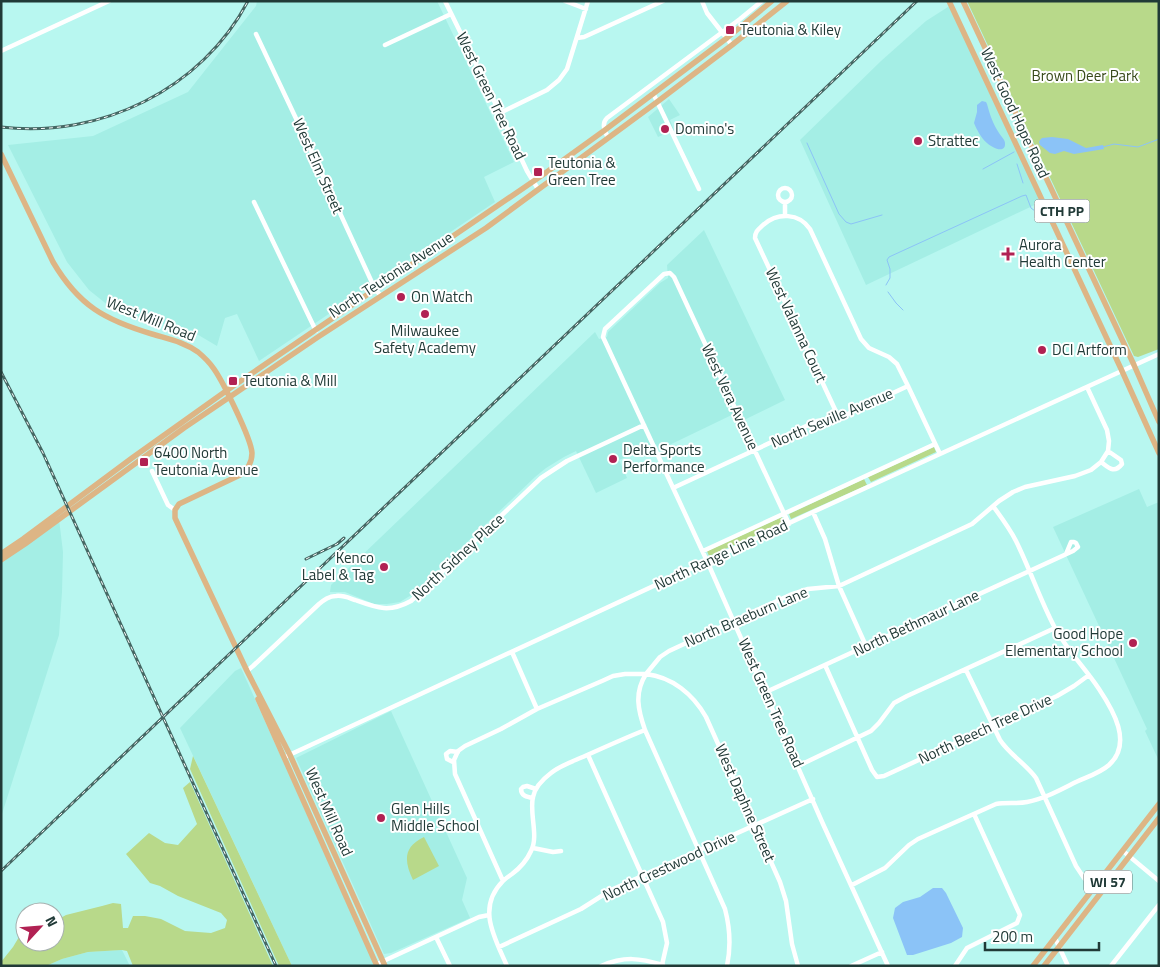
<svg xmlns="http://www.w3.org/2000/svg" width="1160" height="967" font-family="'Titillium Web',sans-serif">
<rect width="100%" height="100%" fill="#b8f7f0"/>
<!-- built -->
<path fill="#a4eee5" d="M 257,1 L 437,1 L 514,162 L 484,177 L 495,202 L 259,361 L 237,314 L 225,318 L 217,346 L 195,333 L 114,310 L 89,290 L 67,262 L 8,145 L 93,136 L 188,92 L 256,6 Z
M 951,5 L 1043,201 L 866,285 L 800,140 L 881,61 L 926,21 Z
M 669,99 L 680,115 L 670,120 L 674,130 L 658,137 L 648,117 Z
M 704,230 L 785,400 L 744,420 L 740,411 L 659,450 L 656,444 L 619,460 L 627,478 L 596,493 L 576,451 L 564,457 L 546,468 L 535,477 L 413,594 L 400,602 L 387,604 L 374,604 L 345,592 L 330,592 L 331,585 L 595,332 L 599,339 L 607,337 L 608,332 L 660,283 L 668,278 L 667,265 Z
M 1139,489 L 1147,507 L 1159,502 L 1159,761 L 1145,731 L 1147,729 L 1053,527 Z
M 59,519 L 63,552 L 62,592 L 59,635 L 1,817 L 1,560 Z
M 241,668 L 375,966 L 292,966 L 180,728 L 235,671 Z
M 391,711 L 467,878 L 462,900 L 470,918 L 391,953 L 384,954 L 296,758 Z
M 122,950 L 130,966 L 46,966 L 62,959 L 88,952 Z"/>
<!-- green -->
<path fill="#b8d98a" d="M 967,1 L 1159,1 L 1159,349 L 1138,357 L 1134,356 Z
M 934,447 L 936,452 L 871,482 L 868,477 Z
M 864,479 L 867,485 L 791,519 L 789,514 Z
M 782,517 L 784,523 L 709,556 L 707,551 Z
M 193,756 L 292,966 L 279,966 L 190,769 Z
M 190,782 L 273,966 L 133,966 L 127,951 L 122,950 L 88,952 L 62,959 L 46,966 L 1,966 L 1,962 L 13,947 L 25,927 L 25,942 L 55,942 L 55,921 L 66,915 L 102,906 L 113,903 L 121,904 L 123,928 L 128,928 L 133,916 L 145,916 L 161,919 L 185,931 L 211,933 L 225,928 L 227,920 L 221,913 L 178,896 L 160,886 L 150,883 L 126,854 L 149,833 L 165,843 L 178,845 L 197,824 L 183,788 Z
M 424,837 L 439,866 L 413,880 C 404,861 403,847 424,837 Z"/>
<!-- water -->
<path fill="#8bc3f7" d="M 982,101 L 986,102 L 987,104 C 990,115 993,124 999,133 C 1001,136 1005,140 1005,143 C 1006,155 991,147 987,143 C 981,138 977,130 974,123 L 977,112 L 977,105 Z
M 1052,137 L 1068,139 L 1086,148 L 1103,145 L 1104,149 L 1074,154 L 1064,151 L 1055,154 L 1050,153 L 1040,145 L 1039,142 L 1040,140 L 1042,138 Z
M 933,888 L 942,888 L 946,893 L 963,928 L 962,937 L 951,943 L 913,955 L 907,955 L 893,918 L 895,908 L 903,902 L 920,897 Z"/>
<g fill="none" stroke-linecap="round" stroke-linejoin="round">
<!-- stream -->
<path stroke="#8bc3f7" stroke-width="1" d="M 807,143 L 839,214 L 846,222 L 851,224 L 882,215
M 1103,147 L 1114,144 L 1138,147 L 1159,139
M 1017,164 L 1023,183
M 983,169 L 1014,152
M 886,285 L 890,278 L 890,269 L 887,260 L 889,257 L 1022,196 L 1026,195 L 1031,208 L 1035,211
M 888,292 L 896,303 L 903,310"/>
<!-- minor -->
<path stroke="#fff" stroke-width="4.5" d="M 445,1 L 500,113 L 527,171 L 538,189
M 565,1 L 586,9
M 702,1 L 707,13 L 732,45
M 256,34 L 310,148 L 375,289 L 381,296
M 577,38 L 584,37 L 663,1
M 385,45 L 451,14
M 1,51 L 109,1
M 653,93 L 699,189
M 500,113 L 547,90 L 559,80 L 567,69 L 588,1
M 608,138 C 605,131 601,124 607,118 L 740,19 L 762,1
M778 195a7 7 0 1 1 14 0a7 7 0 1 1-14 0Z
M 254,202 L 316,331
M 785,202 L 785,215
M 839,418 L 755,238 C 755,231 759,229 763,225 C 778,212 799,213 810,229 L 861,339 L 869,348 L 889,357 L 897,364 L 908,386 L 940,454
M 1101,462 C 1109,468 1114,474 1122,464 L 1121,460 L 1108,451
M 152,471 L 168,505 L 175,510
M 673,488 L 817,421 L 839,418 L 908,386
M 813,512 L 825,539 L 839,586 L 866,646
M 789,524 L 674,277 L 670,273 L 664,274 L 605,329 L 603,337 L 707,561 L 823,824 L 888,966
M 703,551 L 935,444
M 512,652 L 537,709
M 825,665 L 872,770 L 877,777 L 884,776 L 1057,696 L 1074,686 L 1089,675
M 966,670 L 1000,740 C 1010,755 1026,764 1036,778 L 1076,866 L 1084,878 L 1100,892
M 247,671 L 253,666 L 319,604 C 324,600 329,596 336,596 C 343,595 349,598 355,600 C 377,608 389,613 411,601 L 541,478 L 567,461 L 644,425
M 766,692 L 1073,551 L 1078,547 L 1076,543 L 1074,542 L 1071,542 L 1066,554
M 588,755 L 663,922 L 667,943 L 662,965
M 287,756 L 813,512 L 1159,354
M 453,762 L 447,759 L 446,754 L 450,751 L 458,752
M 798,766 L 871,731 L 879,723 L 894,703 L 907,696 L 1055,628
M 533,798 C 527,797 521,796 521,789 L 523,787 L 527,786 L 536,789
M 533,848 L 553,852 L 561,851
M 1123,851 L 1159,881
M 503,881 L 455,774 L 454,760 L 458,751 L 465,746 L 501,729 L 537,709 L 602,681 L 613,676 L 625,674 L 646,674 L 660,657 L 669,651 L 790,595 L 808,589 L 839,586 L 972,524 L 999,501 L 1013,492 L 1025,487 L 1075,476 L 1091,470 L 1101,462 L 1108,451 L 1109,441 L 1107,430 L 1087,387
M 852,885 L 885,868 L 909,845 L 918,839 L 996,804 C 1006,802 1017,804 1027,802 C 1044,799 1060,790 1076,782 C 1087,777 1100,773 1109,765 C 1133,743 1113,710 1099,689 C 1085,668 1067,650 1055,628 C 1040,600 1030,569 1016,541 C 1010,529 1001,517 993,506
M 436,937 L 450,966
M 1055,938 L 1068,966
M 499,947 L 581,909 L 611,890 L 813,799
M 377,964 L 479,917 L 489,915
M 507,966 C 495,938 476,908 503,881 C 506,878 509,876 512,874 C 520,868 527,860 531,851 C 539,836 529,813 533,797 C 535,787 543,779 551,773 C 561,765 574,761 585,756 C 605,747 625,738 645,730
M 601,966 C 624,956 640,958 663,965
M 727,966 C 731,947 730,928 725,909 L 645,730 C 638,710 634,693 646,674 C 672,677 693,694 706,717 L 780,882 L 786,901 L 792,944 L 798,966
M 851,966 L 882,952
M 955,966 L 967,948 L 1017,923 L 1020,915 L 974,814
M 1111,966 L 1159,905"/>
<!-- major -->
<path stroke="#ddb585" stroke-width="5.5" d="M 949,1 L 1122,371 L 1159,453
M 963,1 L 1134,365 L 1159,422
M 1,154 L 53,262 C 79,306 105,320 152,334 C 168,339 184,342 198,352 C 204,357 210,363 214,369 C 223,382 251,438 252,453 C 252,462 247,470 240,475 L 179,504 L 175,510 L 175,518 L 247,671 L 290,755 L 385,966
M 1,554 L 23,539 L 132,458 L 226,391 L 544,174 L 605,130 L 727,38 L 772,1
M 1,560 L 25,544 L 184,428 L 318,337 L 486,228 L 657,102 L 732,45 L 787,1
M 258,699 L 377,966
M 1033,966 L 1159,804
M 1044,966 L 1159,818"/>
<defs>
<path id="rail" d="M 1,127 C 100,139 202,89 248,1
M 1,372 L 43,453 L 276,966
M 306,559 L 337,544 L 344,538
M 1,871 L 917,1"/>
</defs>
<!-- rail casing -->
<use href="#rail" stroke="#456763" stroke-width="3"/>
<!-- rail -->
<use href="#rail" stroke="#fff" stroke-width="1" stroke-dasharray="4" stroke-linecap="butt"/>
</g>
<!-- markers -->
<g fill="#b12153" stroke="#fff" stroke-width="2">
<rect x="725" y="25" width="10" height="10" rx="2.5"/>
<circle cx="665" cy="129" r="5"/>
<circle cx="918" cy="141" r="5"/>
<rect x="533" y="167" width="10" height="10" rx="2.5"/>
<path d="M1005.5 246.5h5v5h5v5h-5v5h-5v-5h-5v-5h5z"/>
<circle cx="401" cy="297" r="5"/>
<circle cx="425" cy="314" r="5"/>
<circle cx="1042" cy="350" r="5"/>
<rect x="228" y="376" width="10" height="10" rx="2.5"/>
<circle cx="613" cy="459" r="5"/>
<rect x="139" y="457" width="10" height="10" rx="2.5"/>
<circle cx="384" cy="567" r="5"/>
<circle cx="1133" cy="643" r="5"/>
<circle cx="381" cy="818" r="5"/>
</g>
<g text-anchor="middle" stroke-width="4" stroke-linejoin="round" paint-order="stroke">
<!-- shield labels -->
<g fill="#fff" stroke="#647573" stroke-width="1">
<rect x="1034.5" y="199.5" width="55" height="23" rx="4"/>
<rect x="1084" y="870.5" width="48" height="23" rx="4"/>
</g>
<g font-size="14" font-weight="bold" fill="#213a37">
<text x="1062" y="216">CTH PP</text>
<text x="1108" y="887">WI 57</text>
</g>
<!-- poi labels -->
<g font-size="15" fill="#213a37" stroke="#fff" text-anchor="start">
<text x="740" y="35">Teutonia &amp; Kiley</text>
<text x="675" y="134">Domino's</text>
<text x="928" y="146">Strattec</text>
<text x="548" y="168">Teutonia &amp;<tspan x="548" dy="17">Green Tree</tspan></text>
<text x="1019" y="250">Aurora<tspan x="1019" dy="17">Health Center</tspan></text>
<text x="411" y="302">On Watch</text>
<text x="425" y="336" text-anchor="middle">Milwaukee<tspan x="425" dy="17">Safety Academy</tspan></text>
<text x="1052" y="355">DCI Artform</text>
<text x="243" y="386">Teutonia &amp; Mill</text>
<text x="623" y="455">Delta Sports<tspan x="623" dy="17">Performance</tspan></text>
<text x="154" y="458">6400 North<tspan x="154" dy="17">Teutonia Avenue</tspan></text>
<text x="374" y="563" text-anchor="end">Kenco<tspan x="374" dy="17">Label &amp; Tag</tspan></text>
<text x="1123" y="639" text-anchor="end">Good Hope<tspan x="1123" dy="17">Elementary School</tspan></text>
<text x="391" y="814">Glen Hills<tspan x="391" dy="17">Middle School</tspan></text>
</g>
<!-- park labels -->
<g font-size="15" fill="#374919" stroke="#fff">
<text x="1085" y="81">Brown Deer Park</text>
</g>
<!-- street labels -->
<g font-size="15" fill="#213a37" stroke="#fff">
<text transform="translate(491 96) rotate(64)" y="5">West Green Tree Road</text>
<text transform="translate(1015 113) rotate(65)" y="5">West Good Hope Road</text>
<text transform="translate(318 166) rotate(66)" y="5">West Elm Street</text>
<text transform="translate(391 275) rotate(-33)" y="5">North Teutonia Avenue</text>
<text transform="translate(151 319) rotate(22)" y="5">West Mill Road</text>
<text transform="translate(796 325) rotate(65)" y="5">West Valanna Court</text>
<text transform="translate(730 397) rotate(65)" y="5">West Vera Avenue</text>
<text transform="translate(832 418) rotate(-23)" y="5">North Seville Avenue</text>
<text transform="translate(721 555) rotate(-25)" y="5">North Range Line Road</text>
<text transform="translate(458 557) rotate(-43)" y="5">North Sidney Place</text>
<text transform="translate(746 617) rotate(-23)" y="5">North Braeburn Lane</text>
<text transform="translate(916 623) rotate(-25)" y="5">North Bethmaur Lane</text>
<text transform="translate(771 703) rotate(66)" y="5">West Green Tree Road</text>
<text transform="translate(985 729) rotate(-25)" y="5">North Beech Tree Drive</text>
<text transform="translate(745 803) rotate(66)" y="5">West Daphne Street</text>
<text transform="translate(329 812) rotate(66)" y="5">West Mill Road</text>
<text transform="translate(669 866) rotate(-25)" y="5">North Crestwood Drive</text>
</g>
</g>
<!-- border -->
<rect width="1160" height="967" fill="none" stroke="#213a37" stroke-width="5"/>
<!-- north arrow -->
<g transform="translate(40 927) rotate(64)"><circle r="24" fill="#ffffff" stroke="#a6b0af"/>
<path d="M0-4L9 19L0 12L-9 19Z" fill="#b12153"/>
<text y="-8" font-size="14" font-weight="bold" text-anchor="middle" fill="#213a37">N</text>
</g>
<!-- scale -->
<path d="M985 942v8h114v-8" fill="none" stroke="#213a37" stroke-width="2.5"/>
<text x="992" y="942" font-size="15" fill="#213a37" stroke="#ffffff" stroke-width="4" paint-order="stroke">200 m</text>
</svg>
